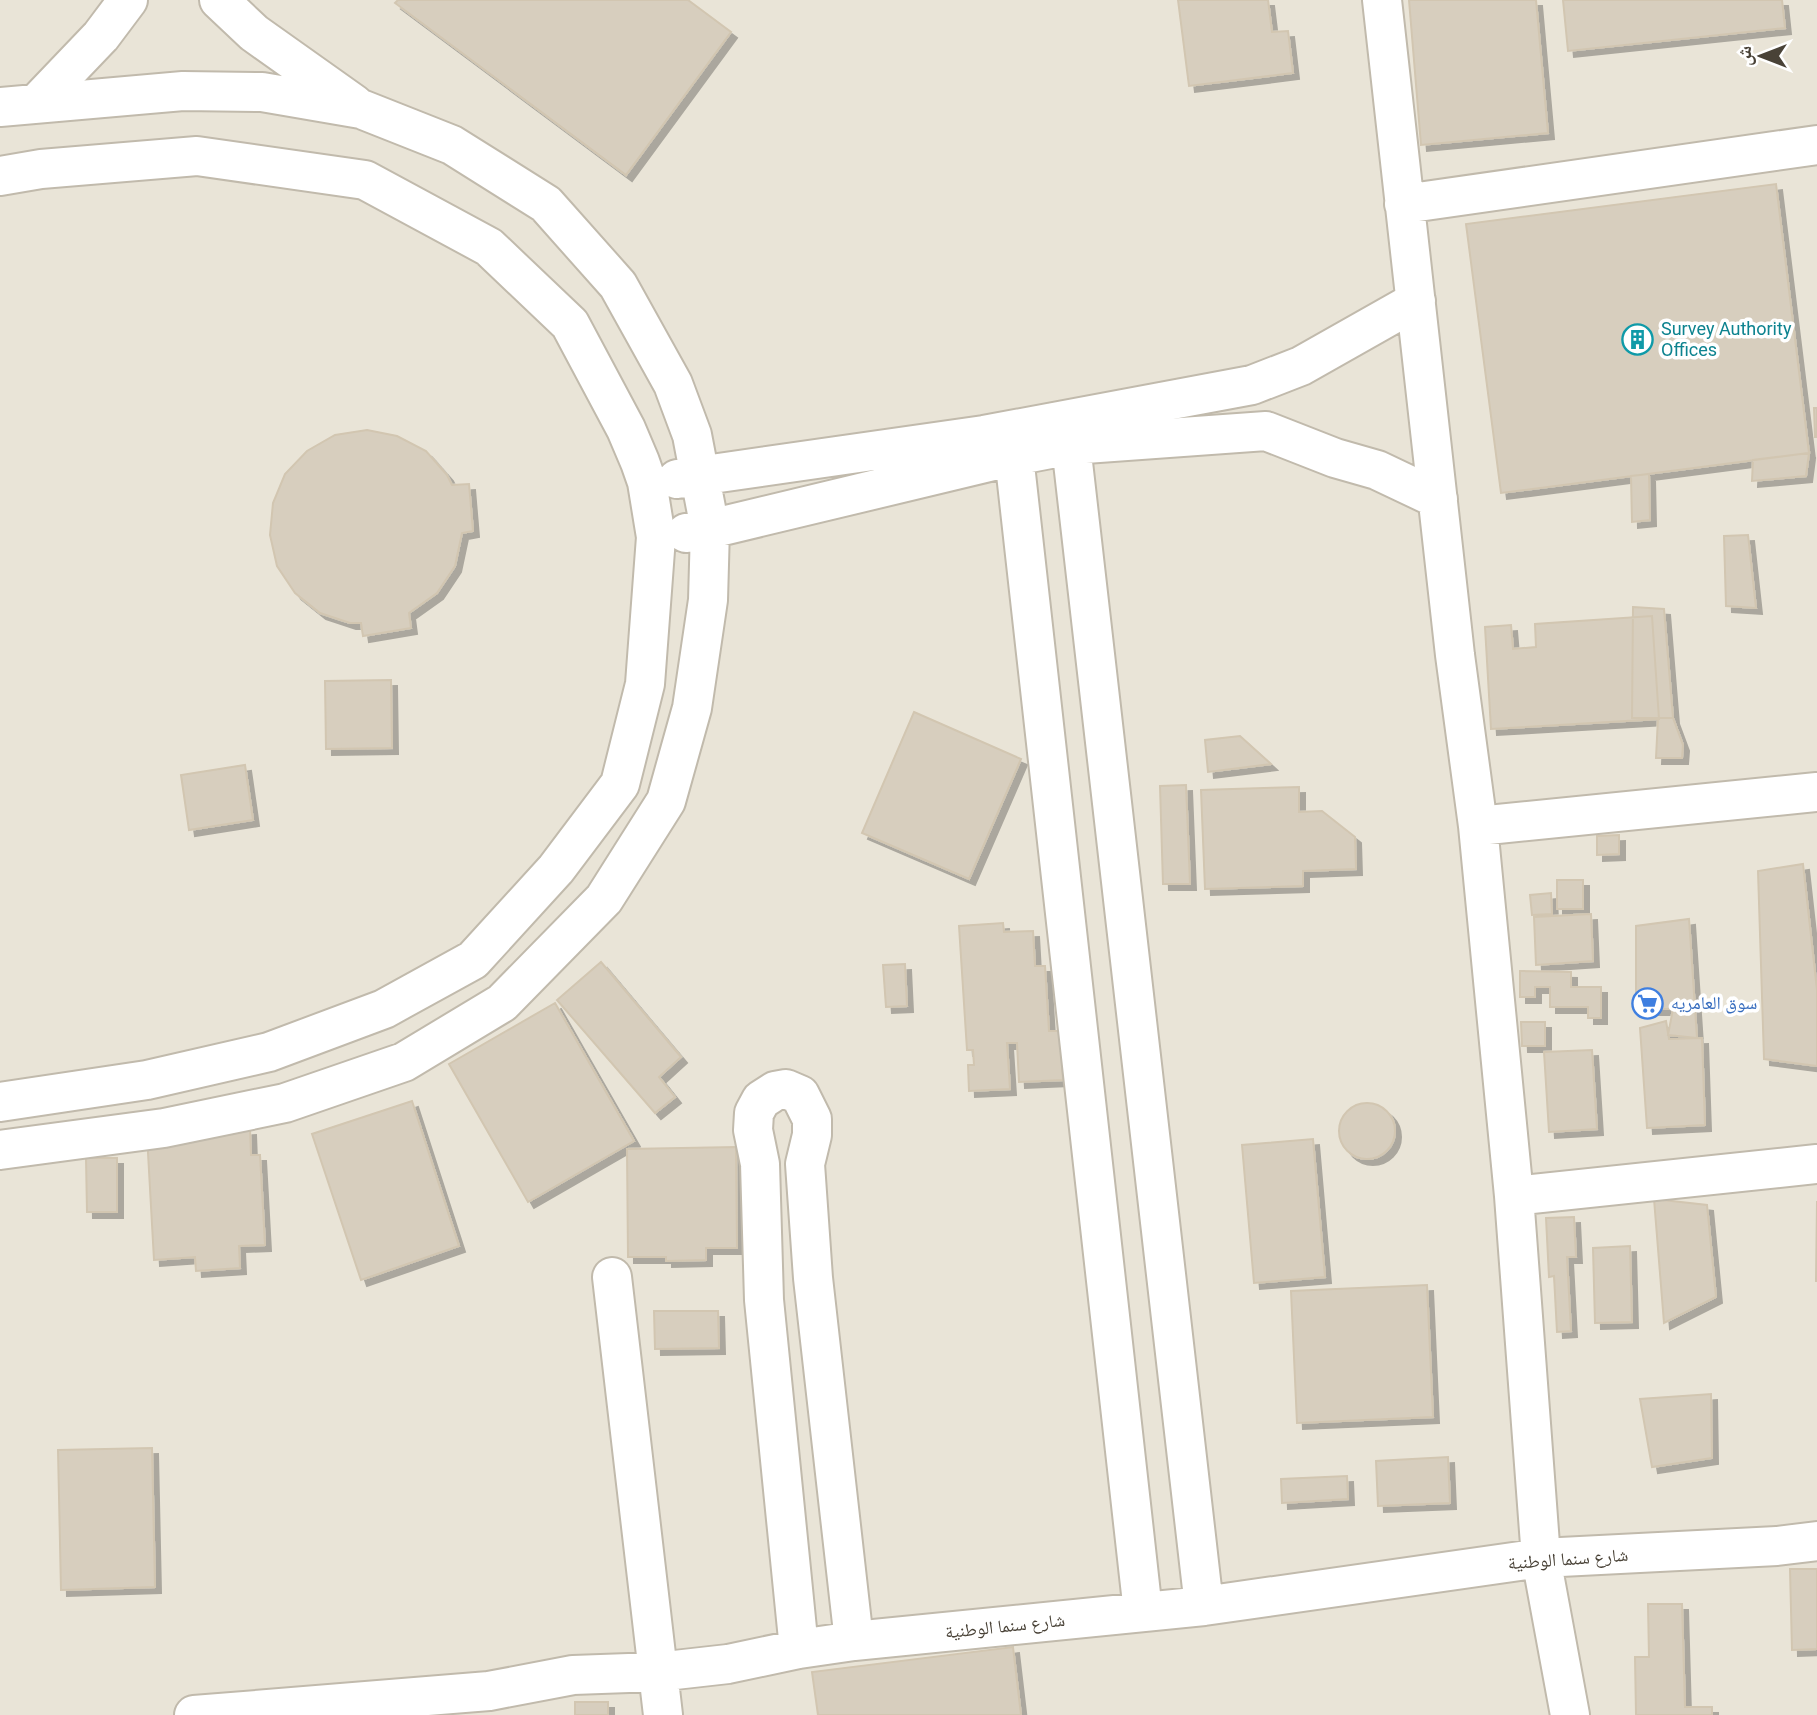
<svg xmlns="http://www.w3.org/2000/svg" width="1817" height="1715" font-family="Roboto,'Noto Naskh Arabic',sans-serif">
<defs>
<filter id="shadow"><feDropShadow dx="6" dy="6" stdDeviation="0" flood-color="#0004"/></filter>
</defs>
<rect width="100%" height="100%" fill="#f5f2e9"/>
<!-- residential -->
<path fill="#e9e4d7" d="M 0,0 L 1817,0 L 1817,1715 L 0,1715 Z"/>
<!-- building -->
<path fill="#d7cebe" stroke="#d2c6b1" stroke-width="2" filter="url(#shadow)" d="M 398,0 L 688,0 L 731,32 L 626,175 L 395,3 Z
M 1178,0 L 1268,0 L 1272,32 L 1288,31 L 1293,73 L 1189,86 Z
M 1409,0 L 1536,0 L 1548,133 L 1421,145 Z
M 1563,0 L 1782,0 L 1785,28 L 1568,51 Z
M 1776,184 L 1809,453 L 1501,493 L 1466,224 Z
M 1814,408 L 1817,408 L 1817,437 L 1815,437 Z
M 367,430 L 397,436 L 426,451 L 447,475 L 452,485 L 469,484 L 473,531 L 462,533 L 455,566 L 437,593 L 409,613 L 411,628 L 363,636 L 361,623 L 350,623 L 320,613 L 295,593 L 277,566 L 270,535 L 273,503 L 285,474 L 307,451 L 335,435 Z
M 1809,453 L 1806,476 L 1752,481 L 1753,460 Z
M 1649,474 L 1650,520 L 1632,522 L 1631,476 Z
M 1748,535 L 1756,608 L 1726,606 L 1724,536 Z
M 1633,607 L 1664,609 L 1673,718 L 1632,718 Z
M 1652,616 L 1659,719 L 1491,729 L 1485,627 L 1511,625 L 1513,649 L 1536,647 L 1535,624 Z
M 391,680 L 392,748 L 326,749 L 325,681 Z
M 914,712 L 1021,759 L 969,879 L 862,833 Z
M 1658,718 L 1673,718 L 1683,745 L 1682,758 L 1656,758 Z
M 1240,736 L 1271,764 L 1208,772 L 1205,740 Z
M 245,765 L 253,820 L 189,830 L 181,775 Z
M 1186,785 L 1190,884 L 1163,884 L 1160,786 Z
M 1299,787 L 1299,812 L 1322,811 L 1355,837 L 1356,869 L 1303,871 L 1303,886 L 1205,889 L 1201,790 Z
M 1619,835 L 1619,854 L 1597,855 L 1597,836 Z
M 1803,864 L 1817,990 L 1817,1066 L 1764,1059 L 1758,871 Z
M 1557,880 L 1583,880 L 1583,909 L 1557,909 Z
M 1551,893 L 1552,914 L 1532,915 L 1530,895 Z
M 1591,914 L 1593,961 L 1536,965 L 1534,917 Z
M 1689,919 L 1697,1038 L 1668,1035 L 1673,1009 L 1636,1009 L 1636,926 Z
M 1003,923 L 1004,932 L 1033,931 L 1035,966 L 1045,966 L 1049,1031 L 1060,1031 L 1063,1080 L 1019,1082 L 1017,1043 L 1007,1043 L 1010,1089 L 969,1091 L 968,1065 L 974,1065 L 973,1050 L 967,1050 L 959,926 Z
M 601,962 L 681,1057 L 659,1077 L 675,1097 L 655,1113 L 557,1000 Z
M 905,964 L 907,1006 L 886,1007 L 883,965 Z
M 1520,971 L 1571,972 L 1571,987 L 1601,987 L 1601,1018 L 1588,1018 L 1588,1007 L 1550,1007 L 1550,987 L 1535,987 L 1535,997 L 1520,997 Z
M 555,1003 L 634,1141 L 528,1202 L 449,1064 Z
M 1666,1021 L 1669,1039 L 1702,1038 L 1705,1125 L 1647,1128 L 1640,1028 Z
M 1521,1022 L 1545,1022 L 1545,1046 L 1522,1046 Z
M 1592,1050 L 1597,1129 L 1549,1132 L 1544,1052 Z
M 412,1101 L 459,1246 L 361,1280 L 312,1134 Z
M1339 1131a28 28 0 1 1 56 0a28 28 0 1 1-56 0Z
M 250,1129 L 251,1155 L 260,1155 L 265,1245 L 239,1246 L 240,1268 L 196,1271 L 195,1257 L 154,1260 L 147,1135 Z
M 1313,1139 L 1325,1277 L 1254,1283 L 1242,1145 Z
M 736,1147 L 737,1248 L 706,1248 L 706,1260 L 666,1261 L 666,1257 L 628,1257 L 627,1149 Z
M 86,1158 L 117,1158 L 117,1212 L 87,1212 Z
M 1654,1199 L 1707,1205 L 1716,1297 L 1664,1323 Z
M 1817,1201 L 1817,1281 L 1816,1281 Z
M 1574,1217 L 1576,1257 L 1567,1257 L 1571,1331 L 1557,1332 L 1554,1276 L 1549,1277 L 1546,1218 Z
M 1630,1246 L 1632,1322 L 1595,1323 L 1593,1248 Z
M 1427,1285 L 1433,1417 L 1297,1423 L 1291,1291 Z
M 654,1311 L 718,1311 L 719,1348 L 655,1349 Z
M 1711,1394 L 1712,1458 L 1652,1467 L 1640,1399 Z
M 152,1448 L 155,1587 L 61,1590 L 58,1450 Z
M 1448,1457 L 1450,1503 L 1378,1506 L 1376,1461 Z
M 1347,1476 L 1348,1499 L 1282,1503 L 1281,1479 Z
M 1790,1569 L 1817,1569 L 1817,1649 L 1792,1650 Z
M 1648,1604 L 1682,1604 L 1685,1707 L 1712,1707 L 1712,1715 L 1636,1715 L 1635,1657 L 1649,1657 Z
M 1013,1647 L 1021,1715 L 818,1715 L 812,1672 Z
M 575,1702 L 608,1702 L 608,1715 L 575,1715 Z"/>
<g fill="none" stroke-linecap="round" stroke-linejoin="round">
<defs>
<path id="minor" d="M 219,0 L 254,33 L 354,104
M 1382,0 L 1455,655 L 1478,826 L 1514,1196 L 1541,1558 L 1570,1715
M 37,103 L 101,36 L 128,0
M 0,107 L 183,91 L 262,92 L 361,109 L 452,145 L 546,204 L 618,285 L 673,384 L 692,435 L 710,529 L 708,600 L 692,708 L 666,801 L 604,899 L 502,1003 L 404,1062 L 285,1103 L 164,1128 L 0,1150
M 0,176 L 41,169 L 197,156 L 365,180 L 489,247 L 570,324 L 626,429 L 640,462 L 647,482 L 656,537 L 645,684 L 620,784 L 556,869 L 473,960 L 384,1009 L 269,1052 L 147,1080 L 0,1102
M 1404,204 L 1817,145
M 1071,445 L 1204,1606
M 1014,456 L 1143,1612
M 677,479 L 984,435 L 1252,385 L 1301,366 L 1416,301
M 686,533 L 710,529 L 1014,456 L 1071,445 L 1266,431 L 1335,458 L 1377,470 L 1438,499
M 1478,826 L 1817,792
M 1514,1196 L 1817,1164
M 612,1277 L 663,1715
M 799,1649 L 764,1300 L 760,1164 L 753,1130 L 754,1113 L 761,1100 L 775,1091 L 786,1089 L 800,1095 L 812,1119 L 812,1135 L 805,1164 L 813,1278 L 854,1641
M 194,1715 L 489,1691 L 573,1675 L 657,1672 L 728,1664 L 799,1649 L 854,1641 L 1204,1606 L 1541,1558 L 1777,1546 L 1817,1541"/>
</defs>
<!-- minor casing -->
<use href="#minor" stroke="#c1baac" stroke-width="42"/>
<!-- minor -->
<use href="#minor" stroke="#fff" stroke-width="38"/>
</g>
<!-- icons -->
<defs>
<symbol id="building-ring" viewBox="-11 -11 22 22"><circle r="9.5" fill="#fff" stroke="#0f9aa8" stroke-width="1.5"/><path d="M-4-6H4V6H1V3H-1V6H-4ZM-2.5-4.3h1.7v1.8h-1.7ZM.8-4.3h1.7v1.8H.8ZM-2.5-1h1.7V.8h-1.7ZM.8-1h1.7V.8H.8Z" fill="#0f9aa8"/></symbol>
<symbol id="supermarket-ring" viewBox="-11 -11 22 22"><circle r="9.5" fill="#fff" stroke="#3f7fe0" stroke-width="1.5"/><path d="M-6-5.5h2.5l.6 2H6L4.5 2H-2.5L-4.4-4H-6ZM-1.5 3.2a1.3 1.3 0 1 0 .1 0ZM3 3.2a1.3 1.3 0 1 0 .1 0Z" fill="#3f7fe0"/></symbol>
</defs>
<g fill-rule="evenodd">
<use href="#building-ring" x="1620" y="322" width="35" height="35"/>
<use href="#supermarket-ring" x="1630" y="986" width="35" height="35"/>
</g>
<g text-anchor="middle" stroke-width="7" stroke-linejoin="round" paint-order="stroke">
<!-- culture labels -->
<g font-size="18" fill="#0d838f" stroke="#fff" text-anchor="start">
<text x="1661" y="335">Survey Authority<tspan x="1661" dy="21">Offices</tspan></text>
</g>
<!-- shop labels -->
<g font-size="18" fill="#366cbe" stroke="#fff" text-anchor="start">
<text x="1671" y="1009">سوق العامريه</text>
</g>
<!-- street labels -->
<g font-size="18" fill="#494237" stroke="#fff">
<text transform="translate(1568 1559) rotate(-4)" y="6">شارع سنما الوطنية</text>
<text transform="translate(1005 1626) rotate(-6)" y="6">شارع سنما الوطنية</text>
</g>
</g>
<!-- north arrow -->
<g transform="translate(1761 56) rotate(270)" stroke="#ffffff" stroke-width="5" paint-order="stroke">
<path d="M0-5L12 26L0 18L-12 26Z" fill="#494237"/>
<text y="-10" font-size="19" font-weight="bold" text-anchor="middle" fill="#494237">ش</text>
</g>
</svg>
